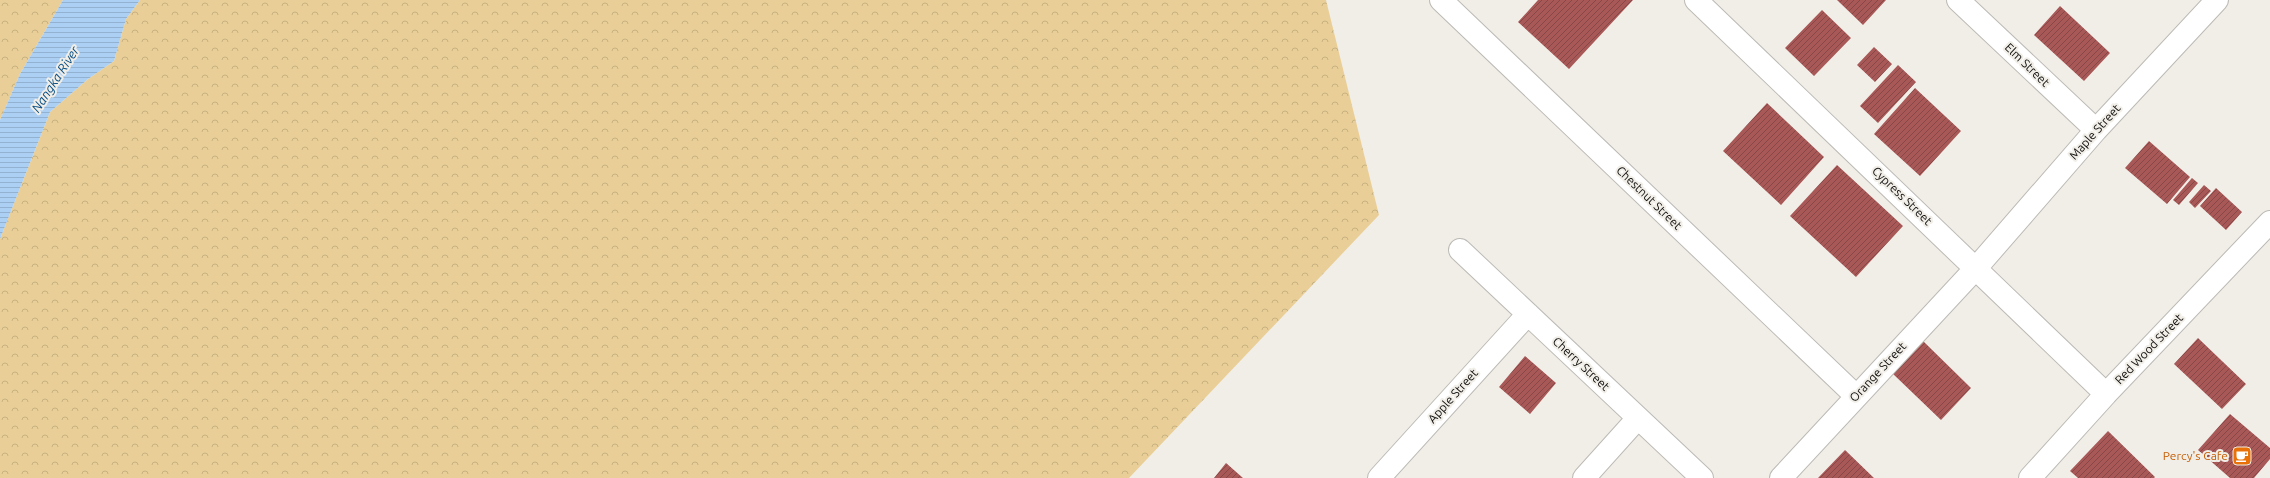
<svg xmlns="http://www.w3.org/2000/svg" width="2270" height="478" font-family="Ubuntu,sans-serif">
<defs>
<pattern id="forest-crowns" width="20" height="18" patternUnits="userSpaceOnUse"><rect width="20" height="18" fill="#e9cf97"/><path d="M2 6a3 3 0 1 1 6 0M12 15a3 3 0 1 1 6 0" fill="none" stroke="#c7b181"/></pattern>
<pattern id="water-rules" width="6" height="5" patternUnits="userSpaceOnUse"><rect width="6" height="5" fill="#acd0f4"/><path d="M0 2.5h6" fill="none" stroke="#93b1d0"/></pattern>
<pattern id="building-hatch" width="6" height="6" patternUnits="userSpaceOnUse"><rect width="6" height="6" fill="#a85857"/><path d="M-1 1l2-2M0 6l6-6M5 7l2-2" fill="none" stroke="#874746"/></pattern>
</defs>
<rect width="100%" height="100%" fill="#f1eee8"/>
<!-- forest -->
<path fill="url(#forest-crowns)" d="M 0,0 L 63,0 L 20,74 L 0,120 Z
M 140,0 L 1326,0 L 1379,215 L 1129,478 L 0,478 L 0,239 L 50,112 L 88,79 L 114,61 L 126,19 Z"/>
<!-- water -->
<path fill="url(#water-rules)" d="M 63,0 L 140,0 L 126,19 L 114,61 L 88,79 L 50,112 L 0,239 L 0,120 L 20,74 Z"/>
<!-- building -->
<path fill="url(#building-hatch)" d="M 1538,0 L 1633,0 L 1569,69 L 1518,22 Z
M 1837,0 L 1886,0 L 1863,25 Z
M 2060,6 L 2110,53 L 2084,81 L 2034,35 Z
M 1822,10 L 1851,38 L 1814,76 L 1785,48 Z
M 1874,47 L 1892,64 L 1875,82 L 1857,65 Z
M 1898,65 L 1916,82 L 1878,123 L 1860,106 Z
M 1915,88 L 1961,131 L 1920,176 L 1874,134 Z
M 1767,103 L 1824,157 L 1781,205 L 1723,151 Z
M 2149,141 L 2190,177 L 2167,204 L 2125,168 Z
M 1837,165 L 1903,226 L 1856,277 L 1790,216 Z
M 2192,178 L 2198,183 L 2179,205 L 2173,200 Z
M 2204,185 L 2211,191 L 2195,208 L 2189,202 Z
M 2216,188 L 2242,212 L 2226,230 L 2200,206 Z
M 2198,338 L 2246,384 L 2222,409 L 2174,364 Z
M 1922,340 L 1971,388 L 1941,420 L 1891,372 Z
M 1525,356 L 1556,383 L 1530,414 L 1499,387 Z
M 2230,414 L 2270,448 L 2270,459 L 2254,478 L 2230,478 L 2198,450 Z
M 2108,431 L 2155,477 L 2154,478 L 2078,478 L 2070,471 Z
M 1845,450 L 1874,478 L 1818,478 Z
M 1226,463 L 1243,478 L 1214,478 Z"/>
<g fill="none" stroke-linecap="round" stroke-linejoin="round">
<defs>
<path id="street" d="M 1441,0 L 1856,396
M 1696,0 L 2106,394
M 1958,0 L 2096,130
M 1460,250 L 1702,478
M 1379,478 L 1528,314
M 1584,478 L 1638,418
M 1781,478 L 1977,267 L 2096,130 L 2217,0
M 2030,478 L 2106,394 L 2270,222"/>
</defs>
<!-- street casing -->
<use href="#street" stroke="#bdbab5" stroke-width="24"/>
<!-- street -->
<use href="#street" stroke="#fff" stroke-width="22"/>
</g>
<!-- icons -->
<defs>
<symbol id="cafe-square" viewBox="-11 -11 22 22"><rect x="-9" y="-9" width="18" height="18" rx="4" fill="#e8710a" stroke="#f1eee8"/><path d="M-5.5-4.5H6V0H3Q3 3.5 0 3.5H-2.5Q-5.5 3.5-5.5 0ZM3-3.2v2h1.7v-2ZM-6 4.5H4V6H-6Z" fill="#fff"/></symbol>
</defs>
<g fill-rule="evenodd">
<use href="#cafe-square" x="2231" y="445" width="22" height="22"/>
</g>
<g text-anchor="middle" stroke-width="4" stroke-linejoin="round" paint-order="stroke">
<!-- street labels -->
<g font-size="12" fill="#0f0e0c" stroke="#f1eee8">
<text transform="translate(2027 65) rotate(44)" y="4">Elm Street</text>
<text transform="translate(2095 132) rotate(-48)" y="4">Maple Street</text>
<text transform="translate(1902 196) rotate(44)" y="4">Cypress Street</text>
<text transform="translate(1649 198) rotate(44)" y="4">Chestnut Street</text>
<text transform="translate(2149 349) rotate(-46)" y="4">Red Wood Street</text>
<text transform="translate(1581 364) rotate(43)" y="4">Cherry Street</text>
<text transform="translate(1878 372) rotate(-47)" y="4">Orange Street</text>
<text transform="translate(1453 396) rotate(-48)" y="4">Apple Street</text>
</g>
<!-- food labels -->
<g font-size="12" fill="#c56008" stroke="#f1eee8" text-anchor="end">
<text x="2228" y="460">Percy's Cafe</text>
</g>
<!-- water labels -->
<g font-size="13" font-style="italic" fill="#0b5085" stroke="#f1eee8">
<text transform="translate(55 79) rotate(-57)" y="5">Nangka River</text>
</g>
</g>
</svg>
